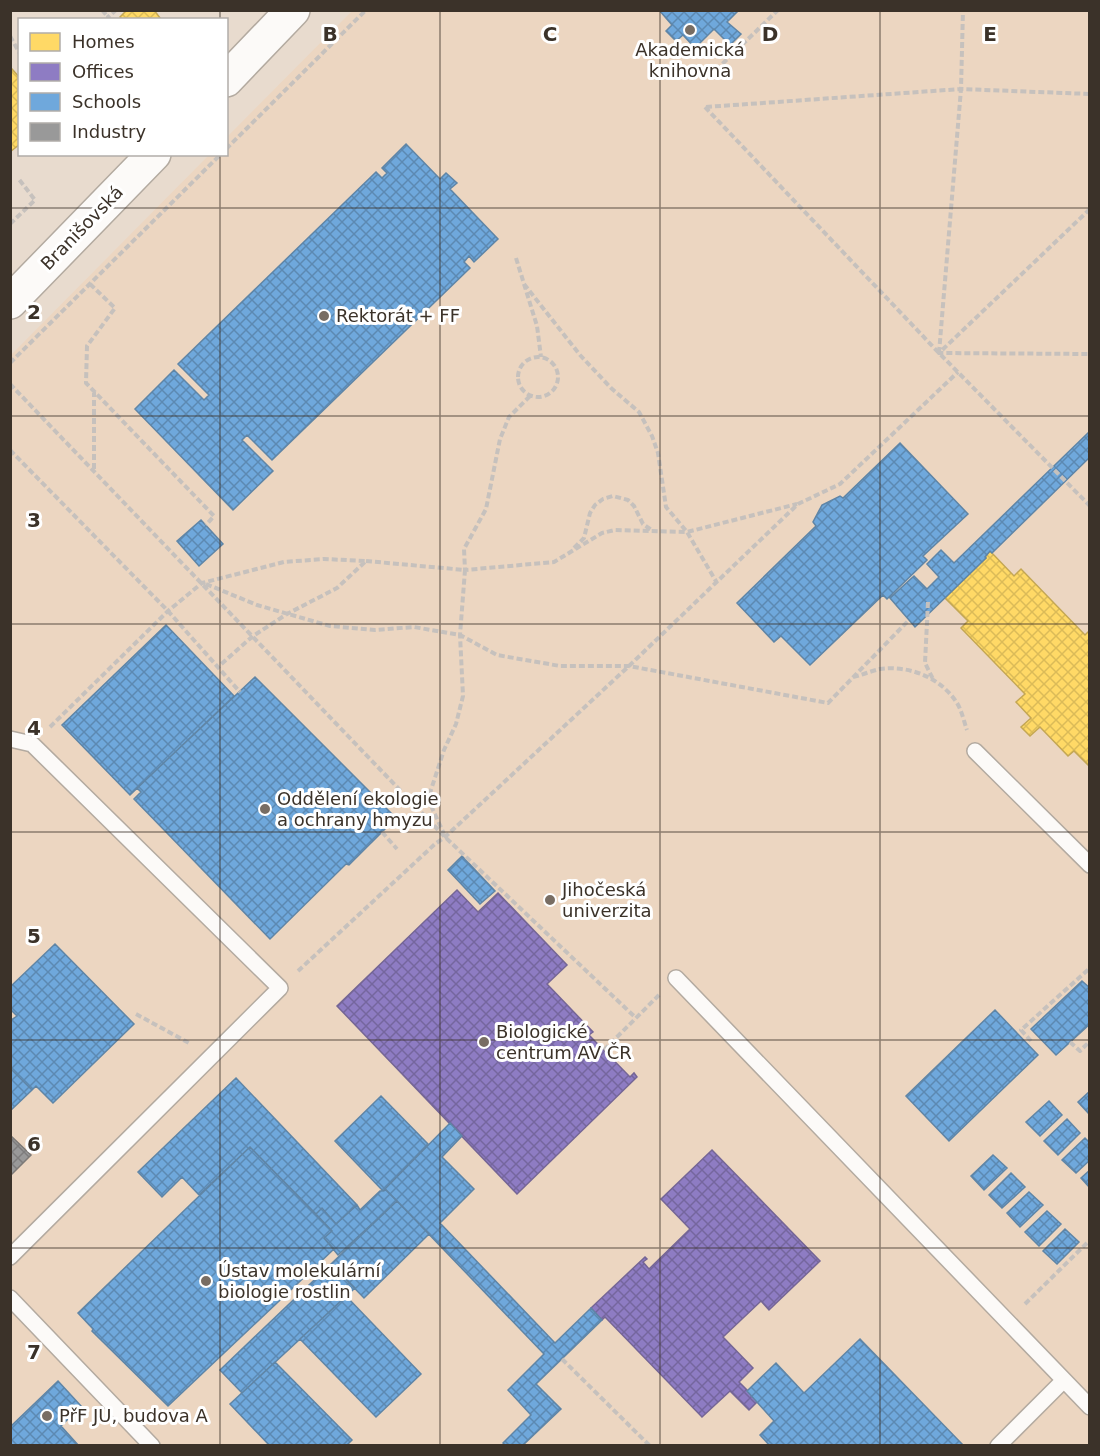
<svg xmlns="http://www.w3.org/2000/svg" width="1100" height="1456" font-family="'DejaVu Sans',sans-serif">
<defs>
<pattern id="homes-cross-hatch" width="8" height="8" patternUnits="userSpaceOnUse" patternTransform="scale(1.5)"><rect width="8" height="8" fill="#ffd966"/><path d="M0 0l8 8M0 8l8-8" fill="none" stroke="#dbbb58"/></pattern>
<pattern id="offices-cross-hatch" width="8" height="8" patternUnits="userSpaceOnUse" patternTransform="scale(1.5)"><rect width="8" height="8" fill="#8e7cc3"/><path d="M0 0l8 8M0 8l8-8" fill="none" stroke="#75669e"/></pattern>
<pattern id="schools-cross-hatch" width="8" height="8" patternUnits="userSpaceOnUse" patternTransform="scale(1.5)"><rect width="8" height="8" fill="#6fa8dc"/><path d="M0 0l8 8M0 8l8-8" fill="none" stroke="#5c89b2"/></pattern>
<pattern id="industry-cross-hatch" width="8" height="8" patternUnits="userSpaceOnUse" patternTransform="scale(1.5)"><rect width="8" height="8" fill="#999"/><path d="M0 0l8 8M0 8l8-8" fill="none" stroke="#7e7d7d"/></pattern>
</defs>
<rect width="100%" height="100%" fill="#e8dbce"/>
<!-- built -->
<path fill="#ecd6c1" d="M 352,11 L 1089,11 L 1089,1445 L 11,1446 L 11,355 L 209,155 L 226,154 L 227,137 Z"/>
<!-- homes -->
<path fill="url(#homes-cross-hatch)" stroke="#c4a754" stroke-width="1.5" d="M 127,10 L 154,10 L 160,18 L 158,20 L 123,20 L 120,17 Z
M 12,69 L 20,78 L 20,144 L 10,152 L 10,71 Z
M 990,551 L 1014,576 L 1021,569 L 1085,635 L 1090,630 L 1090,767 L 1074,751 L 1068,756 L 1040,727 L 1030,736 L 1021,727 L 1031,718 L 1016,702 L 1025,694 L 961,628 L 968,621 L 945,598 L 986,558 L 985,557 Z"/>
<!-- offices -->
<path fill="url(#offices-cross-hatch)" stroke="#756695" stroke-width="1.5" d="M 457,890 L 478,912 L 498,893 L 567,965 L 547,984 L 593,1032 L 589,1035 L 630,1077 L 634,1073 L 637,1077 L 517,1194 L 337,1006 Z
M 712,1150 L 820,1261 L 769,1310 L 761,1301 L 723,1337 L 753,1368 L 739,1382 L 758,1401 L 749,1410 L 730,1391 L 702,1417 L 605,1317 L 602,1320 L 591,1308 L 645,1257 L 647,1259 L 643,1262 L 649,1269 L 690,1229 L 661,1199 Z"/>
<!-- schools -->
<path fill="url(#schools-cross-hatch)" stroke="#5f85a6" stroke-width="1.5" d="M 659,10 L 739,10 L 727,22 L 741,34 L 730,45 L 714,29 L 695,48 L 683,35 L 676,41 L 666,31 L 672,25 Z
M 406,144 L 440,179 L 446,173 L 457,183 L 450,189 L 498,239 L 474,262 L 469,256 L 464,262 L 470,268 L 272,460 L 247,435 L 242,440 L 273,471 L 233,510 L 135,409 L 174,370 L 204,400 L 209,395 L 178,364 L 376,172 L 382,178 L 387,173 L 382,168 Z
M 1090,431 L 1090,457 L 992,553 L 990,551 L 985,557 L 986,558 L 915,627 L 890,598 L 914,576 L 927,589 L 939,577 L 927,564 L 941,550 L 954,563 Z
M 900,443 L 968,514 L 923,556 L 927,560 L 887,599 L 883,595 L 810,665 L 781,636 L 774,642 L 737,603 L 816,526 L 813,522 L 822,505 L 840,496 L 843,498 Z
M 201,520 L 223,544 L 199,566 L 177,541 Z
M 166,625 L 234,696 L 130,795 L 62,725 Z
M 255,677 L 396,818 L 349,865 L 346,864 L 270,939 L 134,799 L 141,792 L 137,788 Z
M 462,856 L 495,891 L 480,904 L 448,870 Z
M 55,944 L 134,1024 L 53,1103 L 36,1086 L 32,1090 L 10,1068 L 10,1021 L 17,1016 L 10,1009 L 10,987 Z
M 1082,981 L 1090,988 L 1090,1024 L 1056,1055 L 1031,1029 Z
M 995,1010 L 1038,1055 L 949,1141 L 906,1096 Z
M 10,1068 L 32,1090 L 10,1111 Z
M 236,1078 L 357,1205 L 336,1224 L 322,1208 L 316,1214 L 250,1147 L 199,1195 L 182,1177 L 162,1197 L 138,1172 Z
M 1090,1091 L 1090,1115 L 1078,1102 Z
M 381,1096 L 428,1144 L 383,1191 L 335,1141 Z
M 1049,1101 L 1062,1115 L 1040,1136 L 1026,1122 Z
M 1067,1119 L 1080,1133 L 1058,1155 L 1044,1141 Z
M 450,1123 L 462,1136 L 442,1157 L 474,1189 L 440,1223 L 555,1343 L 591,1308 L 602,1320 L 536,1384 L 561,1409 L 522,1446 L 506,1446 L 503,1443 L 531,1415 L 508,1390 L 544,1354 L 397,1201 L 386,1190 L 383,1191 Z
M 1085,1138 L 1090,1143 L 1090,1160 L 1076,1173 L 1062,1160 Z
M 250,1147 L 332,1231 L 324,1238 L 334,1249 L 168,1406 L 92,1331 L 93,1329 L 78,1313 Z
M 993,1155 L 1007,1168 L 984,1190 L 971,1176 Z
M 1090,1170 L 1090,1188 L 1081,1178 Z
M 1011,1173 L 1025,1187 L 1002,1208 L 989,1195 Z
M 386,1190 L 397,1201 L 338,1255 L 324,1238 L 332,1231 L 316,1214 L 322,1208 L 336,1224 L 357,1205 L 360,1210 L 380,1191 Z
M 1029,1192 L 1043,1205 L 1020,1227 L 1007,1213 Z
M 397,1201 L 429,1234 L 364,1298 L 331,1264 Z
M 1047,1211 L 1061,1224 L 1039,1246 L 1025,1232 Z
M 1065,1229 L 1079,1242 L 1057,1264 L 1043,1251 Z
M 331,1264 L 355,1288 L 242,1393 L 220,1370 Z
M 346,1296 L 421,1374 L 376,1417 L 300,1339 Z
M 860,1339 L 963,1445 L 770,1446 L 760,1435 L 774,1421 L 747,1391 L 776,1363 L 804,1393 Z
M 275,1362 L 352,1440 L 346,1446 L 270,1446 L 230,1404 Z
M 58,1381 L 81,1406 L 61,1426 L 79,1446 L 10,1446 L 10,1427 Z"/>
<!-- industry -->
<path fill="url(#industry-cross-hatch)" stroke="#7d7a77" stroke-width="1.5" d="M 10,1135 L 31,1155 L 10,1176 Z"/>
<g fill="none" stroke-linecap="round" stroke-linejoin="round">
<defs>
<path id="service" d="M 10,739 L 32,744 L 280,988 L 10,1257
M 975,751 L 1090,865
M 676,978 L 1090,1407
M 10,1298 L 152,1446
M 998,1446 L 1064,1380"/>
<path id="tertiary" d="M 226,80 L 293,10
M 10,302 L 154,154"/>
</defs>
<!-- service casing -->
<use href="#service" stroke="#b3aaa0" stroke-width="18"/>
<!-- tertiary casing -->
<use href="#tertiary" stroke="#b3aaa0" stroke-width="36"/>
<!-- path -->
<path stroke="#c6c1bd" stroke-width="4" stroke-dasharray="6 3" stroke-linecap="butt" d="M 102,10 L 108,17
M 110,20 L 108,17 L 116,10
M 10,36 L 20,54
M 716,70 L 778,10
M 705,107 L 939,353 L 1090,506
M 706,107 L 961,89 L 1090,94
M 226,149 L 366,10
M 1090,209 L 939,353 L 1090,354
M 10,224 L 35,200 L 18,178
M 516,258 L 537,326 L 541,357
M 90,284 L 115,308 L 87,346 L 86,383 L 214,516 L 206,525
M 524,284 L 580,355 L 611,388 L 639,412 L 652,436 L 658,453 L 666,507 L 687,532 L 797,504
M 939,353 L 961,89 L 963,10
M518 377a20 20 0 1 1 40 0a20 20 0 1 1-40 0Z
M 10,363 L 221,154
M 10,384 L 445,837 L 636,1018
M 94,391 L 94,470
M 530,396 L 509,417 L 500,439 L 486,509 L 464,549 L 465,570 L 554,562 L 602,533 L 615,530 L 687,532 L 717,583
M 10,450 L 168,611 L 240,692
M 574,548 L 584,538 L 590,513 L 595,505 L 603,499 L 613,496 L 628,500 L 634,506 L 643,524 L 653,531
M 366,561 L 465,570 L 460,635 L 463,696 L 456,724 L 444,750 L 428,799 L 444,834
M 206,584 L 257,605 L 330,626 L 375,630 L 414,627 L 460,635 L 497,655 L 560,666 L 629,666 L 828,703 L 909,620
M 928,602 L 925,663 L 933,679
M 853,677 C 862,675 871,671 880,669 C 910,665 941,678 957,703 C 962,711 964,722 967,730
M 50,727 L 168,611 L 202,583 L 284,562 L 324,559 L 366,561 L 337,588 L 287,614 L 253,636 L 218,667
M 382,832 L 397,849
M 298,971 L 435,844 L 445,837 L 629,666 L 798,504 L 840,484 L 958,372
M 136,1014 L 189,1043
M 1031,1041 L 1021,1030 L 1090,968
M 1070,1042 L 1080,1051 L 1090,1041
M 604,1050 L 659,995
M 1025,1304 L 1090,1240
M 562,1359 L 650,1446"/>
<!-- service -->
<use href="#service" stroke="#fcfaf8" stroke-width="15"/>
<!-- tertiary -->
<use href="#tertiary" stroke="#fcfaf8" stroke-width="33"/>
</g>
<!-- grid -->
<path fill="none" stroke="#3b3229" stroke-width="1.5" stroke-opacity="0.55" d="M 220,10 L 220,20M 440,10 L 440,1446M 660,10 L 660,1446M 880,10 L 880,1446M 220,154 L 220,1446M 10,208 L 1090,208M 10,416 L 1090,416M 10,624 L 1090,624M 10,832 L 1090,832M 10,1040 L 1090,1040M 10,1248 L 1090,1248"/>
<!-- markers -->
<g fill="#786d63" stroke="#fff" stroke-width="2">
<circle cx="690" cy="30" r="6"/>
<circle cx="324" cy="316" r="6"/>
<circle cx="265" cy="809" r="6"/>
<circle cx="550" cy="900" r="6"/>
<circle cx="484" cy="1042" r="6"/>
<circle cx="206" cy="1281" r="6"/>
<circle cx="47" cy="1416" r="6"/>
</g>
<g text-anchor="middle" stroke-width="6" stroke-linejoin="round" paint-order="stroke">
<!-- poi labels -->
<g font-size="18" fill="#3b3229" stroke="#fff" text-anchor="start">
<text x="690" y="56" text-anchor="middle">Akademická<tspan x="690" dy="21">knihovna</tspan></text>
<text x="336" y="322">Rektorát + FF</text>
<text x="277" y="805">Oddělení ekologie<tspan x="277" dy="21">a ochrany hmyzu</tspan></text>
<text x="562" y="896">Jihočeská<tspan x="562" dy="21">univerzita</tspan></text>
<text x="496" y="1038">Biologické<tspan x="496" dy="21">centrum AV ČR</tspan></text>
<text x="218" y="1277">Ústav molekulární<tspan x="218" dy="21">biologie rostlin</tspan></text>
<text x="59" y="1422">PřF JU, budova A</text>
</g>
<!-- street labels -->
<g font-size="18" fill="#3b3229" stroke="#fff">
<text transform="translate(82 228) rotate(-46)" y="6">Branišovská</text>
</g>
</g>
<g font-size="20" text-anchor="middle" font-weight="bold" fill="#3b3229" stroke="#fff" stroke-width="6" stroke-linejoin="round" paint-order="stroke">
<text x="330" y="41">B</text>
<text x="550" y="41">C</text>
<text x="770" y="41">D</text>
<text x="990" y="41">E</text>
<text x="34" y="319">2</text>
<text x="34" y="527">3</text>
<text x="34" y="735">4</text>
<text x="34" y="943">5</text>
<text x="34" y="1151">6</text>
<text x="34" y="1359">7</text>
</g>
<!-- border -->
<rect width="1100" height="1456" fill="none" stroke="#3b3229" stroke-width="24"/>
<!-- legend -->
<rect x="18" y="18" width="210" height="138" fill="#ffffff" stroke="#b1ada9" stroke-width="1.5"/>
<rect x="30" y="33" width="30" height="18" fill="#ffd966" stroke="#b1ada9" stroke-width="1.5"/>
<text x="72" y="48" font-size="18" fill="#3b3229">Homes</text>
<rect x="30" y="63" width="30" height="18" fill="#8e7cc3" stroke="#b1ada9" stroke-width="1.5"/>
<text x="72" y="78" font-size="18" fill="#3b3229">Offices</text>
<rect x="30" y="93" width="30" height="18" fill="#6fa8dc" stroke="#b1ada9" stroke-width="1.5"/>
<text x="72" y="108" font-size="18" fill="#3b3229">Schools</text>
<rect x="30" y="123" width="30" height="18" fill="#999999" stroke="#b1ada9" stroke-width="1.5"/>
<text x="72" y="138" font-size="18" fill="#3b3229">Industry</text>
</svg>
